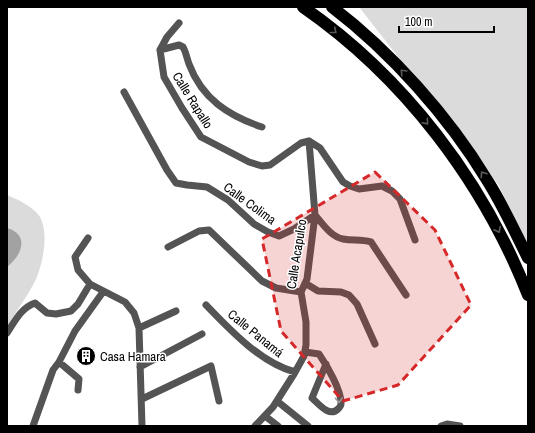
<svg xmlns="http://www.w3.org/2000/svg" width="535" height="433" font-family="'Archivo Narrow',sans-serif">
<rect width="100%" height="100%" fill="#fff"/>
<!-- green -->
<path fill="#dbdbdb" d="M 359,7 L 528,7 L 528,245 L 498,184 Z
M 7,195 C 17,199 34,207 40,217 C 49,233 43,263 36,279 C 28,296 16,311 7,327 Z"/>
<!-- water -->
<path fill="#a2a2a2" d="M 7,228 C 30,235 22,255 7,267 Z"/>
<g fill="none" stroke-linecap="round" stroke-linejoin="round">
<!-- street -->
<path stroke="#545454" stroke-width="7" d="M 160,50 L 164,77 L 182,108 L 201,137 L 249,162 L 262,166 L 270,165 L 301,143 L 309,141
M 160,50 L 179,45 L 183,47 C 186,52 187,59 189,64 C 202,99 229,116 262,127
M 160,50 L 167,37 L 179,23
M 124,92 L 167,170 L 176,183 L 187,185 L 207,187 L 228,200 L 254,224 L 268,232 L 279,236 L 294,229 L 315,215 C 322,223 331,237 343,239 C 353,241 360,239 371,242 L 406,295
M 309,141 L 320,148 L 343,182 L 350,186 L 359,189 L 382,186 L 392,191 L 400,199 L 415,240
M 88,238 L 75,257 L 78,270 L 90,284
M 168,247 L 199,231 L 209,230 L 262,281 L 276,288 L 301,292
M 305,283 L 318,291 L 341,292 L 349,295 L 357,304 L 375,344
M 206,305 C 230,330 261,363 295,372
M 139,328 L 176,311
M 7,333 C 15,321 21,308 35,303 L 47,313 L 56,314 L 71,311 L 78,304 L 90,284 L 125,302 L 134,313 L 139,328 L 142,426
M 305,352 L 319,354 C 326,364 342,391 341,404 C 341,406 339,408 338,409 C 329,418 318,403 312,398 L 326,364
M 59,362 L 79,379 L 78,390
M 140,367 L 202,334
M 142,399 L 211,366 L 219,401
M 277,401 L 308,426
M 265,416 L 278,426
M 33,426 L 53,370 L 59,362 L 75,331 L 103,292
M 255,426 L 273,407 L 294,374 L 304,356 L 306,345 L 306,322 L 301,292 L 307,279 L 315,215 L 309,141
M 441,426 L 447,424 L 460,426"/>
<!-- highway -->
<path stroke="#000" stroke-width="12" d="M 303,7 C 404,77 483,181 528,295
M 332,7 C 391,52 449,117 487,180 C 503,205 515,232 528,258"/>
</g>
<!-- one-way arrows -->
<defs><path id="oneway-chevron" d="M-2-3.5L2.5 0L-2 3.5" fill="none" stroke-width="1.6" stroke-linecap="round" stroke-linejoin="round"/></defs>
<g stroke="#595959">
<use href="#oneway-chevron" transform="translate(334 31) rotate(39)"/>
<use href="#oneway-chevron" transform="translate(403 72) rotate(-134)"/>
<use href="#oneway-chevron" transform="translate(426 122) rotate(49)"/>
<use href="#oneway-chevron" transform="translate(483 174) rotate(-124)"/>
<use href="#oneway-chevron" transform="translate(498 230) rotate(63)"/>
</g>
<use stroke="#989898" href="#oneway-chevron" transform="translate(339 400) rotate(85)"/>
<!-- marked area -->
<path fill="#d62828" fill-opacity="0.2" stroke="#d62828" stroke-width="3" stroke-dasharray="8 5" stroke-linejoin="round" d="M 375,172 L 435,230 L 471,305 L 398,385 L 343,401 L 281,331 L 262,239 Z"/>
<!-- icons -->
<defs>
<symbol id="building-disc" viewBox="-11 -11 22 22"><circle r="9.5" fill="#000" stroke="#fff"/><path d="M-4-6H4V6H1V3H-1V6H-4ZM-2.5-4.3h1.7v1.8h-1.7ZM.8-4.3h1.7v1.8H.8ZM-2.5-1h1.7V.8h-1.7ZM.8-1h1.7V.8H.8Z" fill="#fff"/></symbol>
</defs>
<g fill-rule="evenodd">
<use href="#building-disc" x="75" y="345" width="22" height="22"/>
</g>
<g text-anchor="middle" stroke-width="3" stroke-linejoin="round" paint-order="stroke">
<!-- street labels -->
<g font-size="13" fill="#000" stroke="#fff">
<text transform="translate(193 100) rotate(58)" y="5">Calle Rapallo</text>
<text transform="translate(250 203) rotate(36)" y="5">Calle Colima</text>
<text transform="translate(296 254) rotate(-81)" y="5">Calle Acapulco</text>
<text transform="translate(256 333) rotate(39)" y="5">Calle Panamá</text>
</g>
<!-- poi labels -->
<g font-size="13" fill="#000" stroke="#fff" text-anchor="start">
<text x="100" y="361">Casa Hamara</text>
</g>
</g>
<!-- border -->
<rect width="535" height="433" fill="none" stroke="#000000" stroke-width="16"/>
<!-- scale -->
<path d="M399 26v6h95v-6" fill="none" stroke="#000000" stroke-width="2"/>
<text x="405" y="26" font-size="12" fill="#000000" stroke="#ffffff" stroke-width="3" paint-order="stroke">100 m</text>
</svg>
